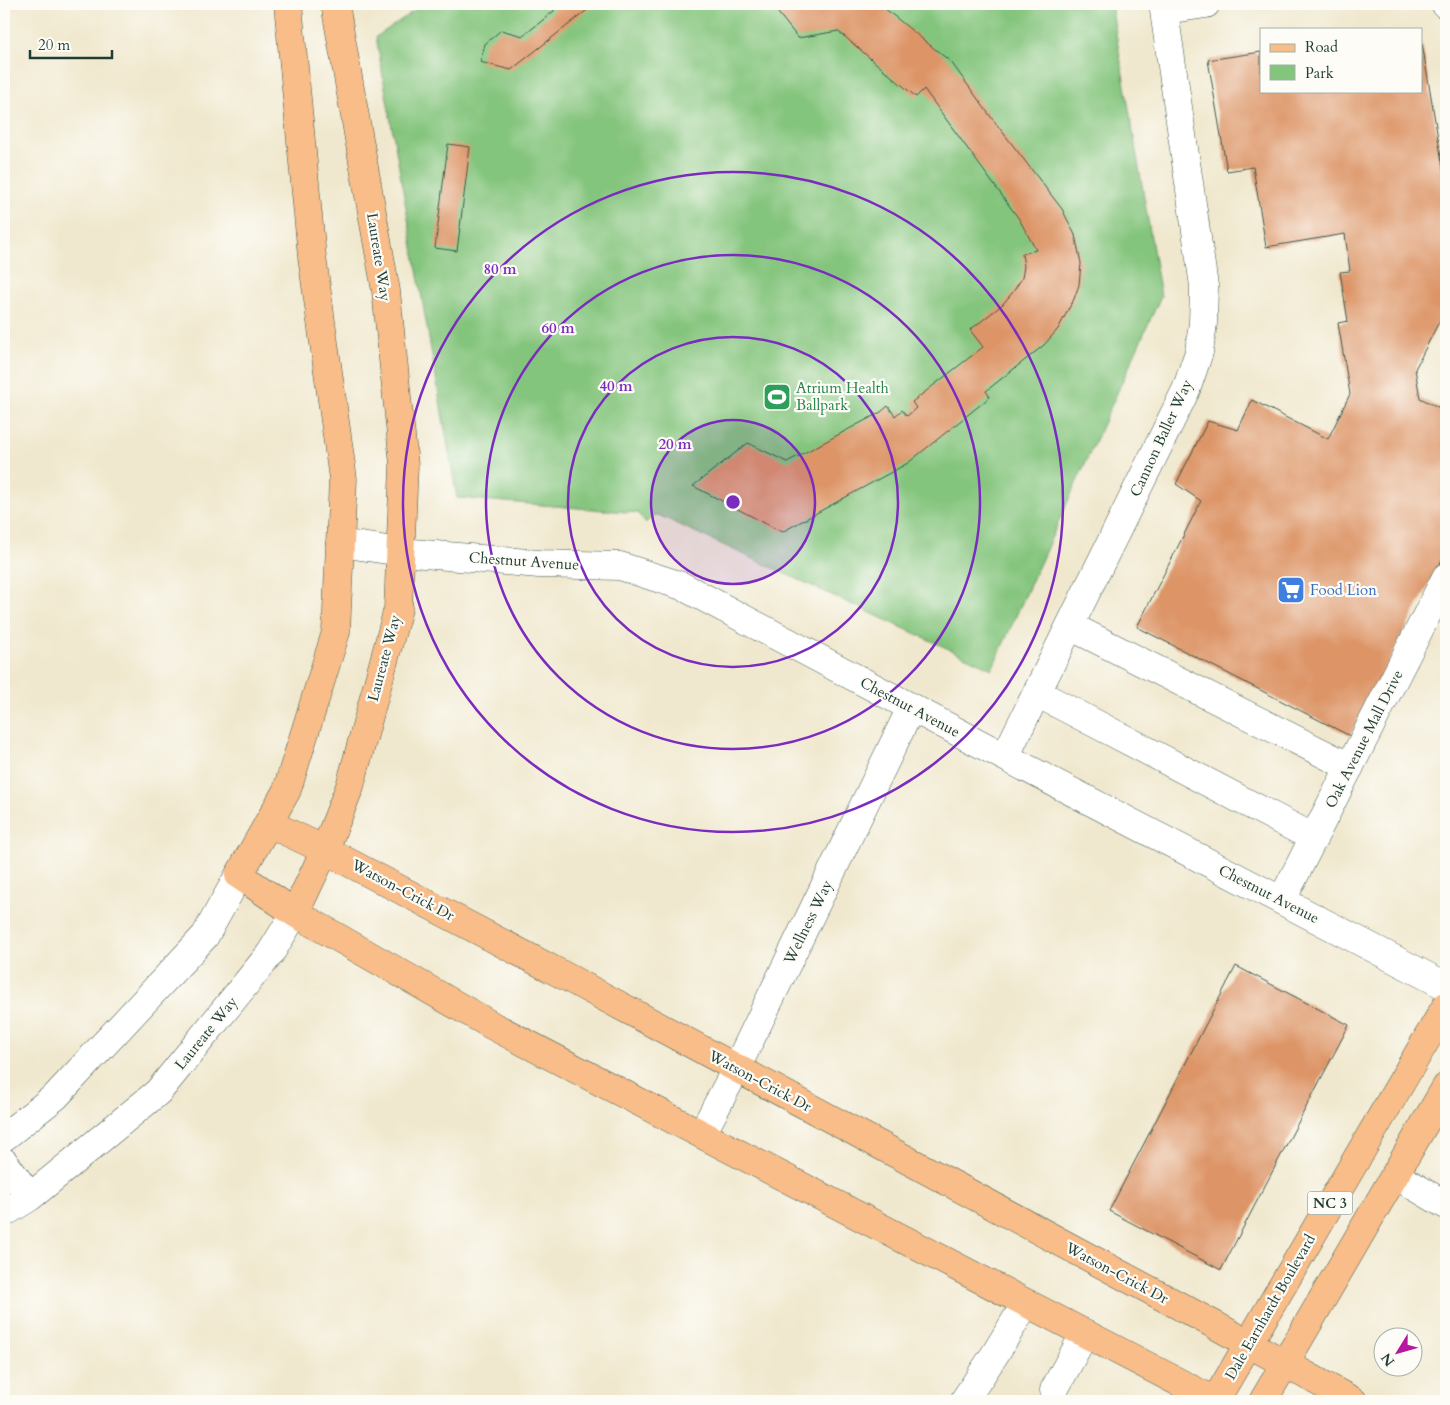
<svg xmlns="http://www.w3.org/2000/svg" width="1450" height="1405" font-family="Cardo,serif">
<rect width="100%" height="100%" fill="#fdfcf7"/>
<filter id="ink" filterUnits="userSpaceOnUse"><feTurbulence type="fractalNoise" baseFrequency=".02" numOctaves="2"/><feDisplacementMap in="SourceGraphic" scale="10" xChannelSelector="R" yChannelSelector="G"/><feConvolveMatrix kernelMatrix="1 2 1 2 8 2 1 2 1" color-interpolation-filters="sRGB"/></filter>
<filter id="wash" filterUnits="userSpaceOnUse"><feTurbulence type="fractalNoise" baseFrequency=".0096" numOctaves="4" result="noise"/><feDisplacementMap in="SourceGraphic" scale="20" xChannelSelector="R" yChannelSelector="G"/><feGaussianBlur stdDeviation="1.12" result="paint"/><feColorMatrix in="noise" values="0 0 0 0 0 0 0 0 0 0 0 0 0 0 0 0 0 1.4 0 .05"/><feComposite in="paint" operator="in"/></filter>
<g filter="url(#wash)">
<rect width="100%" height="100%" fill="#f0e8ce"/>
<!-- green -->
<path fill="#84c57d" stroke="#528158" d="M 424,4 L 1111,4 L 1161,296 L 992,669 L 658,515 L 655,515 L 645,523 L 638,513 L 457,498 L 376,37 Z"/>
<g id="blocks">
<!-- building -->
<path fill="#dd9567" d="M 555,4 L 591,4 L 591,7 L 511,70 L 480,62 L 485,44 L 501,30 L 523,36 L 554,11 Z
M 771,4 L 879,4 L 951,62 L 991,117 L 1062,209 L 1075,235 L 1081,263 L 1079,285 L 1074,299 L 1058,329 L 1044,345 L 986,391 L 990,397 L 908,463 L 782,532 L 693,486 L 748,443 L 787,462 L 881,412 L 888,406 L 895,416 L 902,410 L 907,416 L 916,408 L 912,402 L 983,347 L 970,330 L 1002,305 L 1013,292 L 1022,278 L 1024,266 L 1022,254 L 1036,250 L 1019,219 L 924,89 L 916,97 L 838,31 L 798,38 Z
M 1422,43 L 1446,186 L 1446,272 L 1445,272 L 1446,308 L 1415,369 L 1420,398 L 1446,411 L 1446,552 L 1350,736 L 1137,627 L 1201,501 L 1176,484 L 1208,421 L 1238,430 L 1252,400 L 1328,439 L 1350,394 L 1338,323 L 1348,321 L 1340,272 L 1350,271 L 1345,234 L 1266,247 L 1253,167 L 1227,171 L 1208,60 L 1261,52 L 1261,91 L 1421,91 Z
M 448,144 L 470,147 L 457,251 L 435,248 Z
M 1236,966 L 1349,1025 L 1221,1270 L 1109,1211 Z"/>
</g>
</g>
<g filter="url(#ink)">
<use href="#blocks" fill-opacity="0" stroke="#3e574b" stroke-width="1"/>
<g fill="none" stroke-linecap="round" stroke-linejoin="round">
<defs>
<path id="minor" d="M 1446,4 L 1446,5
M 1165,10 L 1206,4
M 340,543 L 401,552 L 539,564 L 620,566 L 682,586 L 1005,757 L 1446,986
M 1070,626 L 1350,767
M 1037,693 L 1314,838
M 1005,757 L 1186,390 L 1199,352 L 1203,323 L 1204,286 L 1163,4
M 1282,900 L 1446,577
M 702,1134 L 736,1069 L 911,708
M 4,1137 L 56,1096 L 205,936 L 239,875
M 4,1162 L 30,1197
M 1395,1175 L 1446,1205
M 4,1213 L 30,1197 L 158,1092 L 270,954 L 295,913
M 1054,1390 L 1085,1333
M 964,1401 L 995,1354 L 1026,1303"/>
<path id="major" d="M 288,4 L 312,257 L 343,479 L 336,632 L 287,790 L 239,875 L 295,913 L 493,1026 L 1215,1401
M 268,823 L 325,850 L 561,974 L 1213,1324 L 1353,1401
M 295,913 L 325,850 L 350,786 L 398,609 L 404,465 L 386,291 L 335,4
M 1215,1401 L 1446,1006
M 1263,1401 L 1446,1087"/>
</defs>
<!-- minor casing -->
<use href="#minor" stroke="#3e574b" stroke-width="29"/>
<!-- major casing -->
<use href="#major" stroke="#3e574b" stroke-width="29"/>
<!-- minor -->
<use href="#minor" stroke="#fff" stroke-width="28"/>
<!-- major -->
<use href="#major" stroke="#f8bd89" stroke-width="28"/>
</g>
</g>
<!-- distance rings -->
<circle cx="733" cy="502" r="82" fill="#7b2cbf" fill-opacity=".12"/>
<g fill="none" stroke="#7b2cbf" stroke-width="2.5">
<circle cx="733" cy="502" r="82"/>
<circle cx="733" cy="502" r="165"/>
<circle cx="733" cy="502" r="247"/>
<circle cx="733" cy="502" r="330"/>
</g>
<!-- icons -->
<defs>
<symbol id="stadium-square" viewBox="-11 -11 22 22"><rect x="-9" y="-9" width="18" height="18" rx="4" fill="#2e9e5b" stroke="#fdfcf7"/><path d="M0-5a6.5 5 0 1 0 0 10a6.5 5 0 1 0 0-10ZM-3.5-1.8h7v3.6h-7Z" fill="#fff"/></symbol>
<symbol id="supermarket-square" viewBox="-11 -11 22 22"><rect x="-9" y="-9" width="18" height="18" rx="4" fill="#3f7fe0" stroke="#fdfcf7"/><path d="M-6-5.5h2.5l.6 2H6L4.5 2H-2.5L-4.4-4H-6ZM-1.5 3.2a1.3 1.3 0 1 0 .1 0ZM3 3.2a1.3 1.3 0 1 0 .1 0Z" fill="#fff"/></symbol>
</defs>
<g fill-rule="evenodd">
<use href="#stadium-square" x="761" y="381" width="32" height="32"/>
<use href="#supermarket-square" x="1275" y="574" width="32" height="32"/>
</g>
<g text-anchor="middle" stroke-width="4.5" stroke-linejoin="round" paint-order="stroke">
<!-- shield labels -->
<rect fill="#fdfcf7" stroke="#62766e" stroke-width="1" x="1307.5" y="1191.5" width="45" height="23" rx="4"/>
<g font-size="14" font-weight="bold" fill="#1f3d34">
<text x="1330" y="1208">NC 3</text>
</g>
<!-- street labels -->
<g font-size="15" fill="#1f3d34" stroke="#fdfcf7">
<text transform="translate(379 257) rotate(81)" y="5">Laureate Way</text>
<text transform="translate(1161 438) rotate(-65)" y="5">Cannon Baller Way</text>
<text transform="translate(524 561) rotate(4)" y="5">Chestnut Avenue</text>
<text transform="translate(384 658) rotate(-75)" y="5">Laureate Way</text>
<text transform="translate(910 707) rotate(28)" y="5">Chestnut Avenue</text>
<text transform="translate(1364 739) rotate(-63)" y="5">Oak Avenue Mall Drive</text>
<text transform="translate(403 890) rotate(28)" y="5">Watson-Crick Dr</text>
<text transform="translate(1269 894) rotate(27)" y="5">Chestnut Avenue</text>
<text transform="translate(808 922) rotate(-64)" y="5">Wellness Way</text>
<text transform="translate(206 1033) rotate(-51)" y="5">Laureate Way</text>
<text transform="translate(760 1081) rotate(28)" y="5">Watson-Crick Dr</text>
<text transform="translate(1117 1273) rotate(28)" y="5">Watson-Crick Dr</text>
<text transform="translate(1270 1307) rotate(-60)" y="5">Dale Earnhardt Boulevard</text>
</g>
<!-- leisure labels -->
<g font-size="15" fill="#27864d" stroke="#fdfcf7" text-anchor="start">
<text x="796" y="393">Atrium Health<tspan x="796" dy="17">Ballpark</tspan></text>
</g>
<!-- shop labels -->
<g font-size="15" fill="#366cbe" stroke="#fdfcf7" text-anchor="start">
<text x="1310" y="595">Food Lion</text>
</g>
</g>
<circle cx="733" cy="502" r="8" fill="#7b2cbf" stroke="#fdfcf7" stroke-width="2.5"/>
<g font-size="15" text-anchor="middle" font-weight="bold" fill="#7b2cbf" stroke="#fdfcf7" stroke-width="4.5" stroke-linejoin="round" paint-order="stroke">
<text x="500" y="274">80 m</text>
<text x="558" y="333">60 m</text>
<text x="616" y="391">40 m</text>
<text x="675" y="449">20 m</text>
</g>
<!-- margin -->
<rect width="1450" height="1405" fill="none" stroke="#fdfcf7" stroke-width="20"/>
<!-- legend -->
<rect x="1260" y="28" width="162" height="65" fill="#fdfcf7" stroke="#a4b0a9"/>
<rect x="1270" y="44" width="25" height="8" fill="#f8bd89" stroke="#a4b0a9"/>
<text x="1305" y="52" font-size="15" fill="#1f3d34">Road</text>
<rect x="1270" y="65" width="25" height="15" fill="#84c57d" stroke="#a4b0a9"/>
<text x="1305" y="78" font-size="15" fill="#1f3d34">Park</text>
<!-- north arrow -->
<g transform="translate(1398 1352) rotate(233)"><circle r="24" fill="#fdfcf7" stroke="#a4b0a9"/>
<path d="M0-4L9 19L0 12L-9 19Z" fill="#b5179e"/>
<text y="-8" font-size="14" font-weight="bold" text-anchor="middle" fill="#1f3d34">N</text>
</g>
<!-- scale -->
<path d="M30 50v8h82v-8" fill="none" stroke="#1f3d34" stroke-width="2.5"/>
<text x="38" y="50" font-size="15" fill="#1f3d34" stroke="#fdfcf7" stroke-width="4" paint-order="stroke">20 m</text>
</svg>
